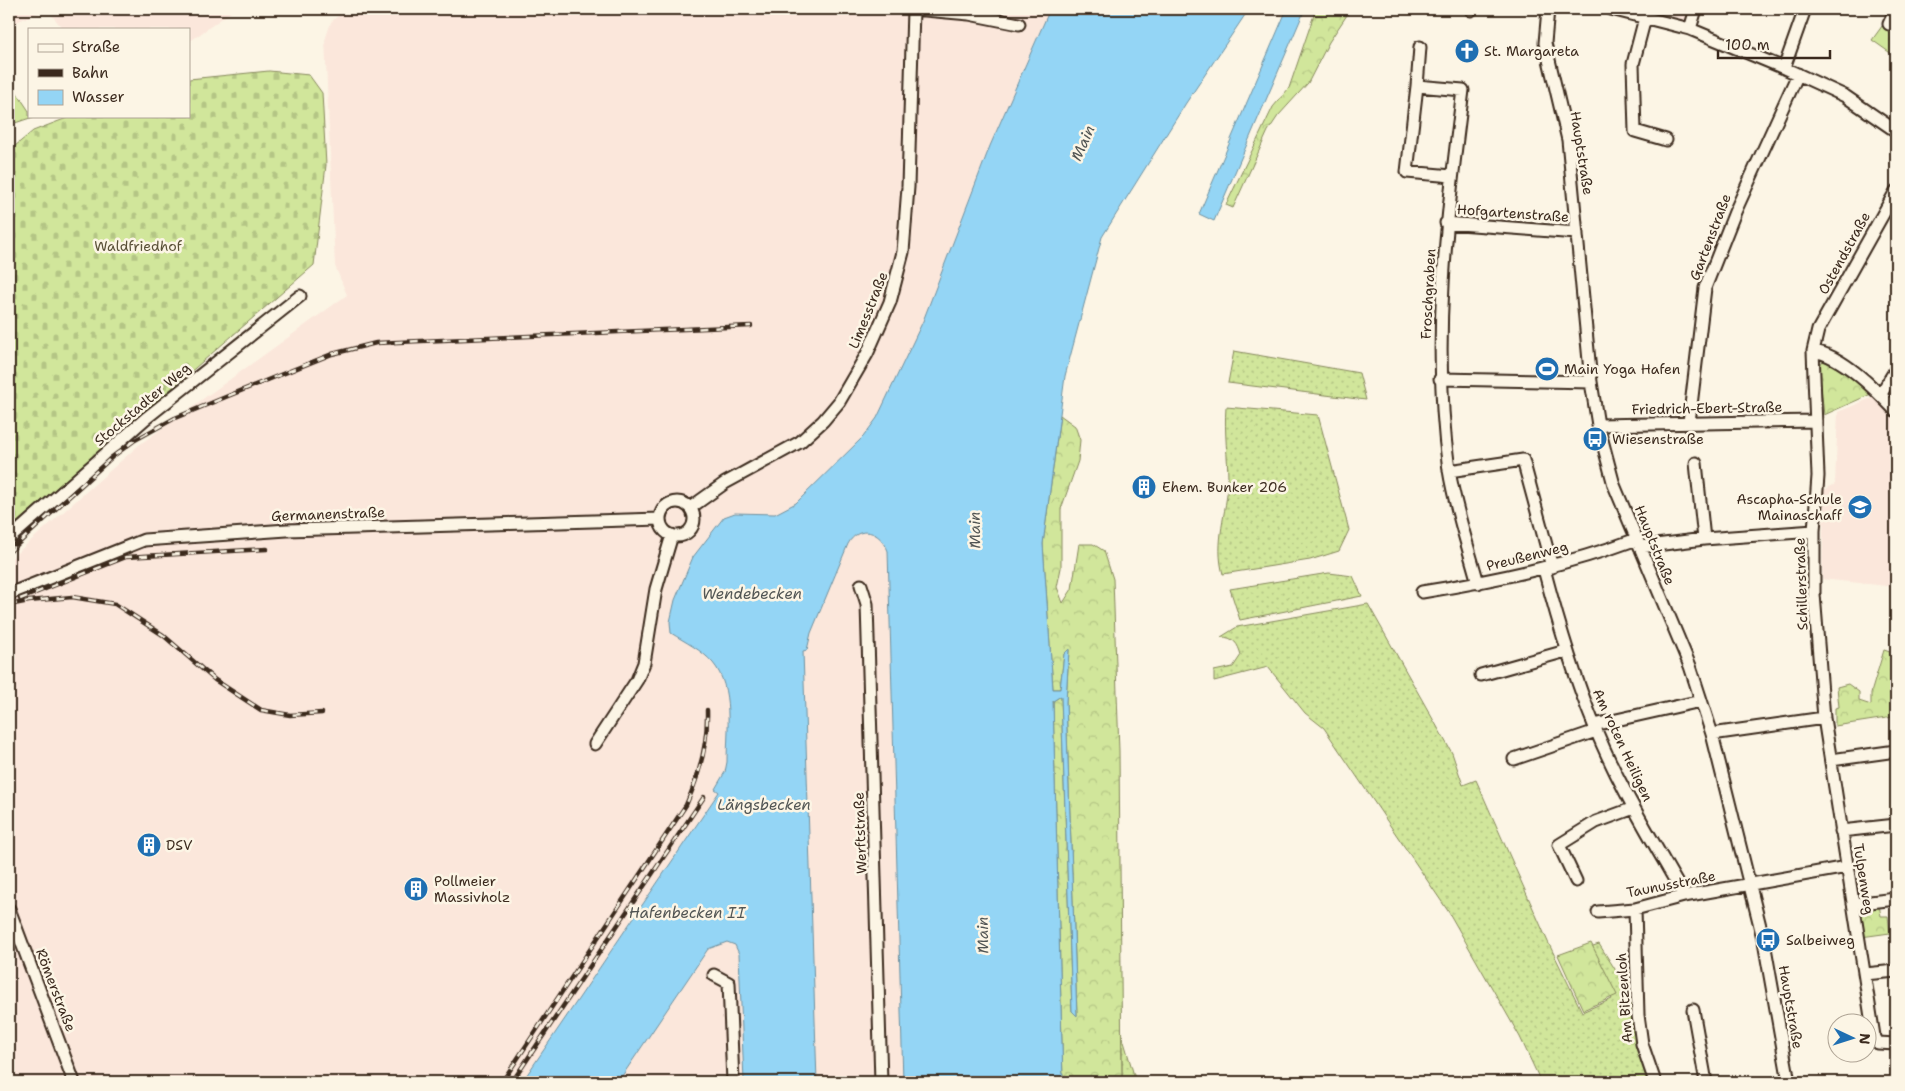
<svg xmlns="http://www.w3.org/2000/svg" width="1905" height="1091" font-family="'Shantell Sans',sans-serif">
<defs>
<pattern id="grass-dots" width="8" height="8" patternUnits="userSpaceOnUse" patternTransform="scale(1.25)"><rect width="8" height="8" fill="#d1e69b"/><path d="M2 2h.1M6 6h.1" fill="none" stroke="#b4c585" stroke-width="1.8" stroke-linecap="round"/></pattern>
<pattern id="forest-crowns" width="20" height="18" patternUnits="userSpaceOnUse" patternTransform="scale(1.25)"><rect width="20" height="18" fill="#d1e69b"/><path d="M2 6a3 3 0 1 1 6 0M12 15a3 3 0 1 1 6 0" fill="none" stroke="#b4c585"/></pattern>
<pattern id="cemetery-stones" width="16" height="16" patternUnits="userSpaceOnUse" patternTransform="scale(1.25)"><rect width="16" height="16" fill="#d1e69b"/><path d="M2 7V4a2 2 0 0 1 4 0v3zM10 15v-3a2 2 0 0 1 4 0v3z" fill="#b4c585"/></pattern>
</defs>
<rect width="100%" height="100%" fill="#fcf5e5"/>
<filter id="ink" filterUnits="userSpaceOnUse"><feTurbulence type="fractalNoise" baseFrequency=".02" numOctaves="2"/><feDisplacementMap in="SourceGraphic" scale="10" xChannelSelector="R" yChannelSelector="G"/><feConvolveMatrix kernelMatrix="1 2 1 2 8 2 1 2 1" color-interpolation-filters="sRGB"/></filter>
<g filter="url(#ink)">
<!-- built -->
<path fill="#fbe7db" d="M 9,9 L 235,9 L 189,42 L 189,29 L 63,29 L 47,9 L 9,25 Z
M 346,9 L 1050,9 L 990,146 L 923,321 L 896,382 L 885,542 L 888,551 L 903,1082 L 9,1082 L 9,560 L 139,445 L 347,295 L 335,266 L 325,40 L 331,22 Z
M 1651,9 L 1693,9 L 1689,22 Z
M 1874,397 L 1896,420 L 1896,587 L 1822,579 L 1824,490 L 1835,484 L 1838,412 Z
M 1896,621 L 1896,707 L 1892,707 Z"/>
<!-- grass -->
<path fill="url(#grass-dots)" stroke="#86885c" d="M 1234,351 L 1359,373 L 1366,400 L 1228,383 Z
M 1226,407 L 1318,415 L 1349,530 L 1339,551 L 1310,560 L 1223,574 C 1214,542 1227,513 1228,481 C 1228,457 1224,432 1226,407 Z
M 1329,573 L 1353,576 L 1362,596 L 1240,620 L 1230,589 Z
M 1368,604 L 1452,753 L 1463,785 L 1476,780 L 1548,942 L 1582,1012 L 1612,999 L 1584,949 L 1599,944 L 1620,977 L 1629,985 L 1651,1082 L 1541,1082 L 1520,1037 L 1448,911 L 1324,728 L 1305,713 L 1268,667 L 1214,681 L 1214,671 L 1233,667 L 1241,655 C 1238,644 1234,637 1221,637 L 1237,627 Z
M 1122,1035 L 1136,1082 L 1122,1082 Z"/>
<!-- forest -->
<path fill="url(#forest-crowns)" stroke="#86885c" d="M 1316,9 L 1351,9 L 1329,42 L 1308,83 L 1278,116 L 1268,131 L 1233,208 L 1226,205 L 1273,107 L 1289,88 Z
M 1885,22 L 1896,29 L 1896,57 L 1872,40 Z
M 1823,360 L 1834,364 L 1871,394 L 1824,415 L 1819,368 Z
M 1060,415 L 1075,426 L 1080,440 L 1078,461 L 1061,509 L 1061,568 L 1057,587 L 1063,603 L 1072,589 L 1079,544 L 1093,544 L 1104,551 L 1113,579 L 1119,751 L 1122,1082 L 1063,1082 L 1053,701 L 1061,696 L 1072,1011 L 1077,1015 L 1066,702 L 1069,650 L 1064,654 L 1060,689 L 1053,689 L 1043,544 Z
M 1884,650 L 1890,652 L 1893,717 L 1835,726 L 1835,708 L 1839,707 L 1837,687 L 1848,684 L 1859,692 L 1859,701 L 1871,705 L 1871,693 Z
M 1879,905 L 1881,916 L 1888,916 L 1890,933 L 1861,937 L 1858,911 L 1861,908 Z
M 1591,943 L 1617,995 L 1583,1010 L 1558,955 Z"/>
<!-- cemetery -->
<path fill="url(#cemetery-stones)" stroke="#86885c" d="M 269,71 L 309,75 L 322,93 L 326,165 L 314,265 L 9,529 L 9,151 L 33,131 L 72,116 L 189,116 L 189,79 Z"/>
<!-- garden -->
<path fill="#d1e69b" stroke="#86885c" d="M 9,90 L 15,90 L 29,111 L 29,116 L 33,117 L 9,125 Z"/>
<!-- water -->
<path fill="#94d5f5" stroke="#70919f" d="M 1050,9 L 1249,9 L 1186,103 L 1102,237 L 1065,376 L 1043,544 L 1053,689 L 1060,689 L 1064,654 L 1069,649 L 1066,702 L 1077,1016 L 1072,1011 L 1061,696 L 1053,701 L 1063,1082 L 903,1082 L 888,551 C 881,531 859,524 848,544 L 811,633 L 807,650 L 803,651 L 817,1082 L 744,1082 L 739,954 L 735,945 L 727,942 L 708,949 L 618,1082 L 522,1082 L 719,792 L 715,789 L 725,772 L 727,762 C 727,731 734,688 713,663 C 702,650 685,642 671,633 L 670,622 L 675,600 L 693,557 L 724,517 L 735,513 L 775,514 L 796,503 L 863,437 L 877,418 L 923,321 L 990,146 Z
M 1287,9 L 1305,9 L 1214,221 L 1199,214 Z"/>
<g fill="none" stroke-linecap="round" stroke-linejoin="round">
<defs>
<path id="minor" d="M 914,9 L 969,14 L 1019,24
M 1548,9 L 1545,43 L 1568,140 L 1591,382 L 1598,425 L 1614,485 L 1690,666 L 1712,734 L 1764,942 L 1789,1082
M 1611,9 L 1690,29 L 1784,68 L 1845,96 L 1896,131
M 1471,10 L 1471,9
M 1645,18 L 1633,64 L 1635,131 L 1666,140
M 1889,24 L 1896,9
M 1690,29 L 1696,9
M 1420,47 L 1417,86 L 1463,90 C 1447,217 1431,342 1449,470 C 1455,508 1468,546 1478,583
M 1784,68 L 1805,9
M 1417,86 L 1407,172 L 1452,176
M 1896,191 L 1818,330 L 1813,351 L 1818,476 L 1814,531 L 1814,594 L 1824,718 L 1874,1036 L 1878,1043 L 1896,1044
M 1446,223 L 1577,233
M 1813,351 C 1842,355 1876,390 1896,411
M 1440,379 L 1591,382
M 1881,394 L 1896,369
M 1689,422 L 1705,288 L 1735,212 L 1798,74
M 1598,425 L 1816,421
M 1696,463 L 1704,539
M 1449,471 L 1523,460 L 1552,567
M660 519a17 17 0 1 1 34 0a17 17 0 1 1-34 0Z
M 690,508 L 725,483 L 800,442 L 823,421 L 839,402 L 867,354 L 890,302 L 903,252 L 908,187 L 913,9
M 9,539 L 145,419 L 300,296
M 1640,547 L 1704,539 L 1814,531
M 1544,569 C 1558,622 1573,674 1594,725 C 1618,785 1653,841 1684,896
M 861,585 L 867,604 L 881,1082
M 1422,592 C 1496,580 1567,565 1637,539
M 9,594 L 144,540 L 287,530 L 660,519
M 1481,675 L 1566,651
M 1594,725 L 1701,701
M 1712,734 L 1824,718
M 595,744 L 637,680 L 644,663 L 656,589 L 672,535
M 1514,759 L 1596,731
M 1831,760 L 1896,751
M 1841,831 L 1896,825
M 1576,881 L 1559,845 L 1596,822 L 1634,808
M 1853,904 L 1896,899
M 9,909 L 74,1082
M 1635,909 L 1638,1015 L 1642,1044 L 1655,1082
M 1598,912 L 1635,909 L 1684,896 L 1847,867
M 1865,974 L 1896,971
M 714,975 L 729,983 L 733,1082
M 1693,1010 L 1706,1082"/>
</defs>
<!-- minor casing -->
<use href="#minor" stroke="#3b2a1e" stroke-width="15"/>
<!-- minor -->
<use href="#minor" stroke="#fcf5e5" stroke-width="11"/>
<defs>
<path id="rail" d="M 9,552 L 112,457 L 135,440 L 175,418 L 228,396 L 332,354 L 376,343 L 751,326
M 20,599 L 126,557 L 267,549
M 9,605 L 29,601 L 72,597 L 115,604 L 163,635 L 215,680 L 261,710 L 290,715 L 322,713
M 502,1082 L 686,805 C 700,774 708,744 707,710
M 512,1082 L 704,797"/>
</defs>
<!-- rail casing -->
<use href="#rail" stroke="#3b2a1e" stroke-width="4.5"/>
<!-- rail -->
<use href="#rail" stroke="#fcf5e5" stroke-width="2.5" stroke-dasharray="8" stroke-linecap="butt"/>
</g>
</g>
<!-- icons -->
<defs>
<symbol id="church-disc" viewBox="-11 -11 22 22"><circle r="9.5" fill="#1f6fb2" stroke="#fcf5e5"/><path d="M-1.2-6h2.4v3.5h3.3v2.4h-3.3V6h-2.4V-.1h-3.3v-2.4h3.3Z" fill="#fff"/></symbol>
<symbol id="stadium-disc" viewBox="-11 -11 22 22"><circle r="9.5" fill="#1f6fb2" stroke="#fcf5e5"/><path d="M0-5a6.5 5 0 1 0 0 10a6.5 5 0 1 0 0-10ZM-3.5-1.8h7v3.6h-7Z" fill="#fff"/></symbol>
<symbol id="bus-disc" viewBox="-11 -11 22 22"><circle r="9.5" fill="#1f6fb2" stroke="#fcf5e5"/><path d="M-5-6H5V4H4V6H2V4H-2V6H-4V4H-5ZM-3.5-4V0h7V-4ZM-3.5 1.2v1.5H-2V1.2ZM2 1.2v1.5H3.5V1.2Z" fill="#fff"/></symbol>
<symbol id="building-disc" viewBox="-11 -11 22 22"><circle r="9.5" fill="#1f6fb2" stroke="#fcf5e5"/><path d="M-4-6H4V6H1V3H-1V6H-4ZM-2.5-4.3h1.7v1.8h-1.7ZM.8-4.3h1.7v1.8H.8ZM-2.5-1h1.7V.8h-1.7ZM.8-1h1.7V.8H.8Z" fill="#fff"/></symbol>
<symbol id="school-disc" viewBox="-11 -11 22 22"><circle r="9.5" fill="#1f6fb2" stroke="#fcf5e5"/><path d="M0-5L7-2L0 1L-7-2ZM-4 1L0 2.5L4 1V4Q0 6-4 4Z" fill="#fff"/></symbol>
</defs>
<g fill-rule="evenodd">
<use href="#church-disc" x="1453" y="37" width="28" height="28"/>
<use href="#stadium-disc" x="1533" y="355" width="28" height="28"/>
<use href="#bus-disc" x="1581" y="425" width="28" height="28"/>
<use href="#building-disc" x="1130" y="473" width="28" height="28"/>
<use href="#school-disc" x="1846" y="493" width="28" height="28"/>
<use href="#building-disc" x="135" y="831" width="28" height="28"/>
<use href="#building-disc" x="402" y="875" width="28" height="28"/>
<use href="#bus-disc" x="1754" y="926" width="28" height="28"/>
</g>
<g text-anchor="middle" stroke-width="5" stroke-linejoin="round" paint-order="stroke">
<!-- poi labels -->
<g font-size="14" fill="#3b2a1e" stroke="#fcf5e5" text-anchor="start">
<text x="1484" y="56">St. Margareta</text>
<text x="1564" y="374">Main Yoga Hafen</text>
<text x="1612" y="444">Wiesenstraße</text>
<text x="1162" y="492">Ehem. Bunker 206</text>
<text x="1842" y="504" text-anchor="end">Ascapha-Schule<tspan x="1842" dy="16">Mainaschaff</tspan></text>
<text x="166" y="850">DSV</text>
<text x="434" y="886">Pollmeier<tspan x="434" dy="16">Massivholz</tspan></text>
<text x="1786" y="945">Salbeiweg</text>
</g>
<!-- street labels -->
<g font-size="14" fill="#3b2a1e" stroke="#fcf5e5">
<text transform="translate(1582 153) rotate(81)" y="5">Hauptstraße</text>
<text transform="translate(1513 213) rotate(4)" y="5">Hofgartenstraße</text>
<text transform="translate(1710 237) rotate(-69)" y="5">Gartenstraße</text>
<text transform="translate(1844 253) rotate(-61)" y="5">Ostendstraße</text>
<text transform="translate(1428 294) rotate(-87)" y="5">Froschgraben</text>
<text transform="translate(868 310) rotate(-68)" y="5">Limesstraße</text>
<text transform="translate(142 404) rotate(-40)" y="5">Stockstadter Weg</text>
<text transform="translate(1707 408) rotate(-1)" y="5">Friedrich-Ebert-Straße</text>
<text transform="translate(328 514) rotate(-2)" y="5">Germanenstraße</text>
<text transform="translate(1655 545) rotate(68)" y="5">Hauptstraße</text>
<text transform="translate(1527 556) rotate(-14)" y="5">Preußenweg</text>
<text transform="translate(1801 584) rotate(-92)" y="5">Schillerstraße</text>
<text transform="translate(1623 745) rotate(65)" y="5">Am roten Heiligen</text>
<text transform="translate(860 833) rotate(-92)" y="5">Werftstraße</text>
<text transform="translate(1864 879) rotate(81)" y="5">Tulpenweg</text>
<text transform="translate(1671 884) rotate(-11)" y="5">Taunusstraße</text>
<text transform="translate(56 990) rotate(69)" y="5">Römerstraße</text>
<text transform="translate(1624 998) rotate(-94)" y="5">Am Bitzenloh</text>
<text transform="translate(1791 1007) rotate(80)" y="5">Hauptstraße</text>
</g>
<!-- park labels -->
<g font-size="14" fill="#595037" stroke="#fcf5e5">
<text x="138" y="251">Waldfriedhof</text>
</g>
<!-- water labels -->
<g font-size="15" font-style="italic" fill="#515554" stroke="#fcf5e5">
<text transform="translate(1083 143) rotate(-66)" y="5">Main</text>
<text transform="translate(975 530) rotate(-91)" y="5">Main</text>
<text x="752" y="599">Wendebecken</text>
<text x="764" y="810">Längsbecken</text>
<text x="687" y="918">Hafenbecken II</text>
<text transform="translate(983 935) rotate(-91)" y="5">Main</text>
</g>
</g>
<!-- margin -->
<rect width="1905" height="1091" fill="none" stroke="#fcf5e5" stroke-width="30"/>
<rect x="15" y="15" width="1875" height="1061" fill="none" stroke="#3b2a1e" stroke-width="2" filter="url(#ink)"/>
<!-- legend -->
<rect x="28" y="28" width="162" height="90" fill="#fcf5e5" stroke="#afa495"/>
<rect x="38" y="44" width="25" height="8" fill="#fcf5e5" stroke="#afa495"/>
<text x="72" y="52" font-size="15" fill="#3b2a1e">Straße</text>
<rect x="38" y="69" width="25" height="8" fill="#3b2a1e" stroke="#afa495"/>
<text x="72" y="78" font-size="15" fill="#3b2a1e">Bahn</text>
<rect x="38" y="90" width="25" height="15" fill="#94d5f5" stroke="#afa495"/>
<text x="72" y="102" font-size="15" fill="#3b2a1e">Wasser</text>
<!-- north arrow -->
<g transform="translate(1852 1038) rotate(94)"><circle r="24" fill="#fcf5e5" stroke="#afa495"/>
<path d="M0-4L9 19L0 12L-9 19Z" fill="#1f6fb2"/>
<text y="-8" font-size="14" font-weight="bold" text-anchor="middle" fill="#3b2a1e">N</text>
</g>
<!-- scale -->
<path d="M1718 50v8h112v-8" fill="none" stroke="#3b2a1e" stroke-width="2.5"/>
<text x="1725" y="50" font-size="15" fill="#3b2a1e" stroke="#fcf5e5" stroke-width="4" paint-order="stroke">100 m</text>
</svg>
